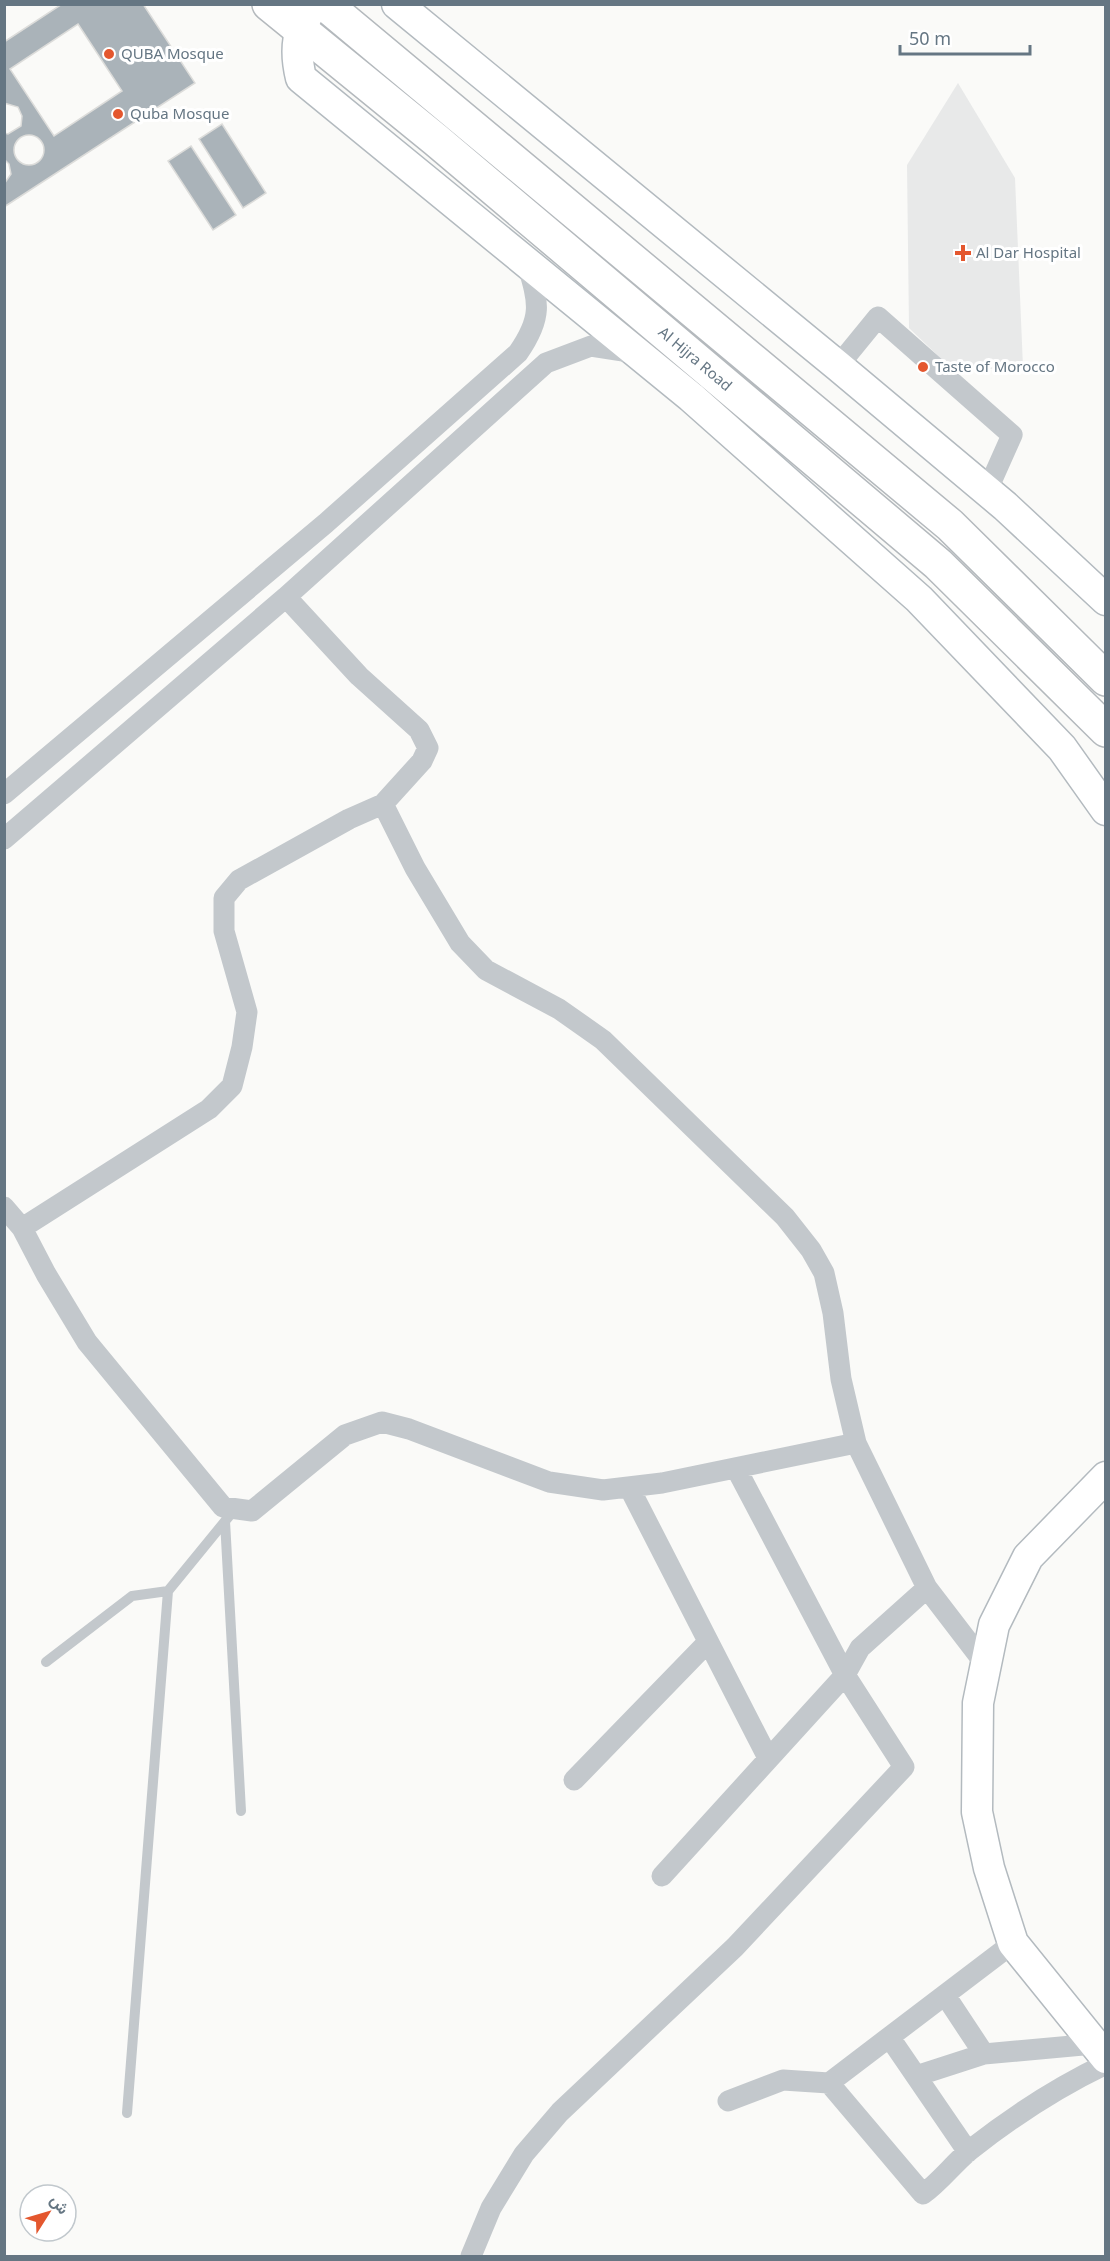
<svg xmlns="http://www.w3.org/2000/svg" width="1110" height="2261" font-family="'Noto Sans',Vazirmatn,sans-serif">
<rect width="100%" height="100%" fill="#fafaf8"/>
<!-- built -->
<path fill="#e8e9e9" d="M 958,83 L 1015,178 L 1023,367 L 954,371 L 909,328 L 907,165 Z"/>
<!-- building -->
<path fill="#aab3b9" stroke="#dcdcda" stroke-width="1.5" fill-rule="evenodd" d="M 62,4 L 143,4 L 195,83 L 4,207 L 4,42 ZM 78,24 L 122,91 L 54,136 L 10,69 Z
M 4,103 L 18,107 L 22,116 L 21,126 L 8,134 L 4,133 Z
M 222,124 L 266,193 L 243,208 L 199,139 Z
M14 150a15 15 0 1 1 30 0a15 15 0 1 1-30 0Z
M 191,146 L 236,215 L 213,230 L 168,161 Z
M 4,159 L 9,164 L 11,174 L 4,184 Z"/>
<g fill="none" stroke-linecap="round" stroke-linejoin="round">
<defs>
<path id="secondary" d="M 314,4 C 297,29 294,49 301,78 L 691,397 L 919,599 L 1062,748 L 1106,810
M 397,4 L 838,366 L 1005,506 L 1106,600
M 1106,1477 L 1028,1557 L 994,1625 L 978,1703 L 977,1812 L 989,1868 L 1013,1943 L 1106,2058"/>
<path id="highway" d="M 269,4 L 436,140 L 938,564 L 1106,730
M 325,4 L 950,525 L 1106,679"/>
</defs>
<!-- secondary casing -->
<use href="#secondary" stroke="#b3babf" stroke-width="33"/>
<!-- highway casing -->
<use href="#highway" stroke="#b4b9bd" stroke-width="36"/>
<!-- lane -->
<path stroke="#c3c8cc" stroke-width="10" d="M 225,1521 L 241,1811
M 46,1662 L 132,1596 L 168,1591
M 127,2113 L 168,1591 L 235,1509"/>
<!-- street -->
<path stroke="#c3c8cc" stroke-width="21" d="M 838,366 L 878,317 L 1012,435 L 987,491
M 4,794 L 326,523 L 518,353 C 543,317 539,303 527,263
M 383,804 L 415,868 L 460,943 L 486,970 L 559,1009 L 603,1040 L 785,1217 L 811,1250 L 824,1273 L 833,1313 L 841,1379 L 856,1443 L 927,1588 L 986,1665
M 4,839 L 286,597 L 546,363 L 591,346 L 636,353
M 4,1207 L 22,1228 L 46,1274 L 87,1342 L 223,1507 L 252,1511 L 345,1435 L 382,1422 L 409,1429 L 549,1482 L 603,1490 L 662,1483 L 856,1443
M 22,1228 L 209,1109 L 232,1086 L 242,1047 L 247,1012 L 224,931 L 224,898 L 239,880 L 349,819 L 383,804 L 422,761 L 428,748 L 419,730 L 359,676 L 286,597
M 629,1487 L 768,1758
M 574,1780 L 708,1642
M 662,1876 L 845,1675 L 860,1648 L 927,1588
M 890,2038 L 968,2152
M 984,2054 L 1094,2044
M 916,2076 L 984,2054 L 945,1995
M 829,2083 L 923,2194 C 940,2182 954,2163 970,2150 C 1013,2116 1056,2088 1106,2064
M 728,2101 L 783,2080 L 829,2083 L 1013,1943
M 471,2256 L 491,2208 L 524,2154 L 560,2112 L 735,1947 L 904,1767 L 845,1675 L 736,1468"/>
<!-- secondary -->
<use href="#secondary" stroke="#fff" stroke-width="30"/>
<!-- highway -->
<use href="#highway" stroke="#fff" stroke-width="33"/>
</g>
<!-- markers -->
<g fill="#e4572e" stroke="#fff" stroke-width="2">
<circle cx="109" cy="54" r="6"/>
<circle cx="118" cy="114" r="6"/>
<path d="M960 244h6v6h6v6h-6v6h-6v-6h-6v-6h6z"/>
<circle cx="923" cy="367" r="6"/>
</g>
<g text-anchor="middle" stroke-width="6" stroke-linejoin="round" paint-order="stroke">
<!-- poi labels -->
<g font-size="15" fill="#657683" stroke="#fff" text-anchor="start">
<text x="121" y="59">QUBA Mosque</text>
<text x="130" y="119">Quba Mosque</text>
<text x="976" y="258">Al Dar Hospital</text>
<text x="935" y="372">Taste of Morocco</text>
</g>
<!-- street labels -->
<g font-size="15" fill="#657683" stroke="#fff">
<text transform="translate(695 359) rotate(40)" y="5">Al Hijra Road</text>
</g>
</g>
<!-- border -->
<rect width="1110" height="2261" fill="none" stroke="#657683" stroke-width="12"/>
<!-- north arrow -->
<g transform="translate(48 2213) rotate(53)"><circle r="28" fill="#ffffff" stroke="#c1c8cd" stroke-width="1.5"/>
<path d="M0-4.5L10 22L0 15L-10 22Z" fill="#e4572e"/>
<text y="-9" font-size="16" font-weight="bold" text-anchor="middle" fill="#657683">ش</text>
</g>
<!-- scale -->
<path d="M900 45v9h130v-9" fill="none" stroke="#657683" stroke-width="3"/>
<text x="909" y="45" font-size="18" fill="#657683" stroke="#ffffff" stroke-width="4.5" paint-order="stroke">50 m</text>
</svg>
